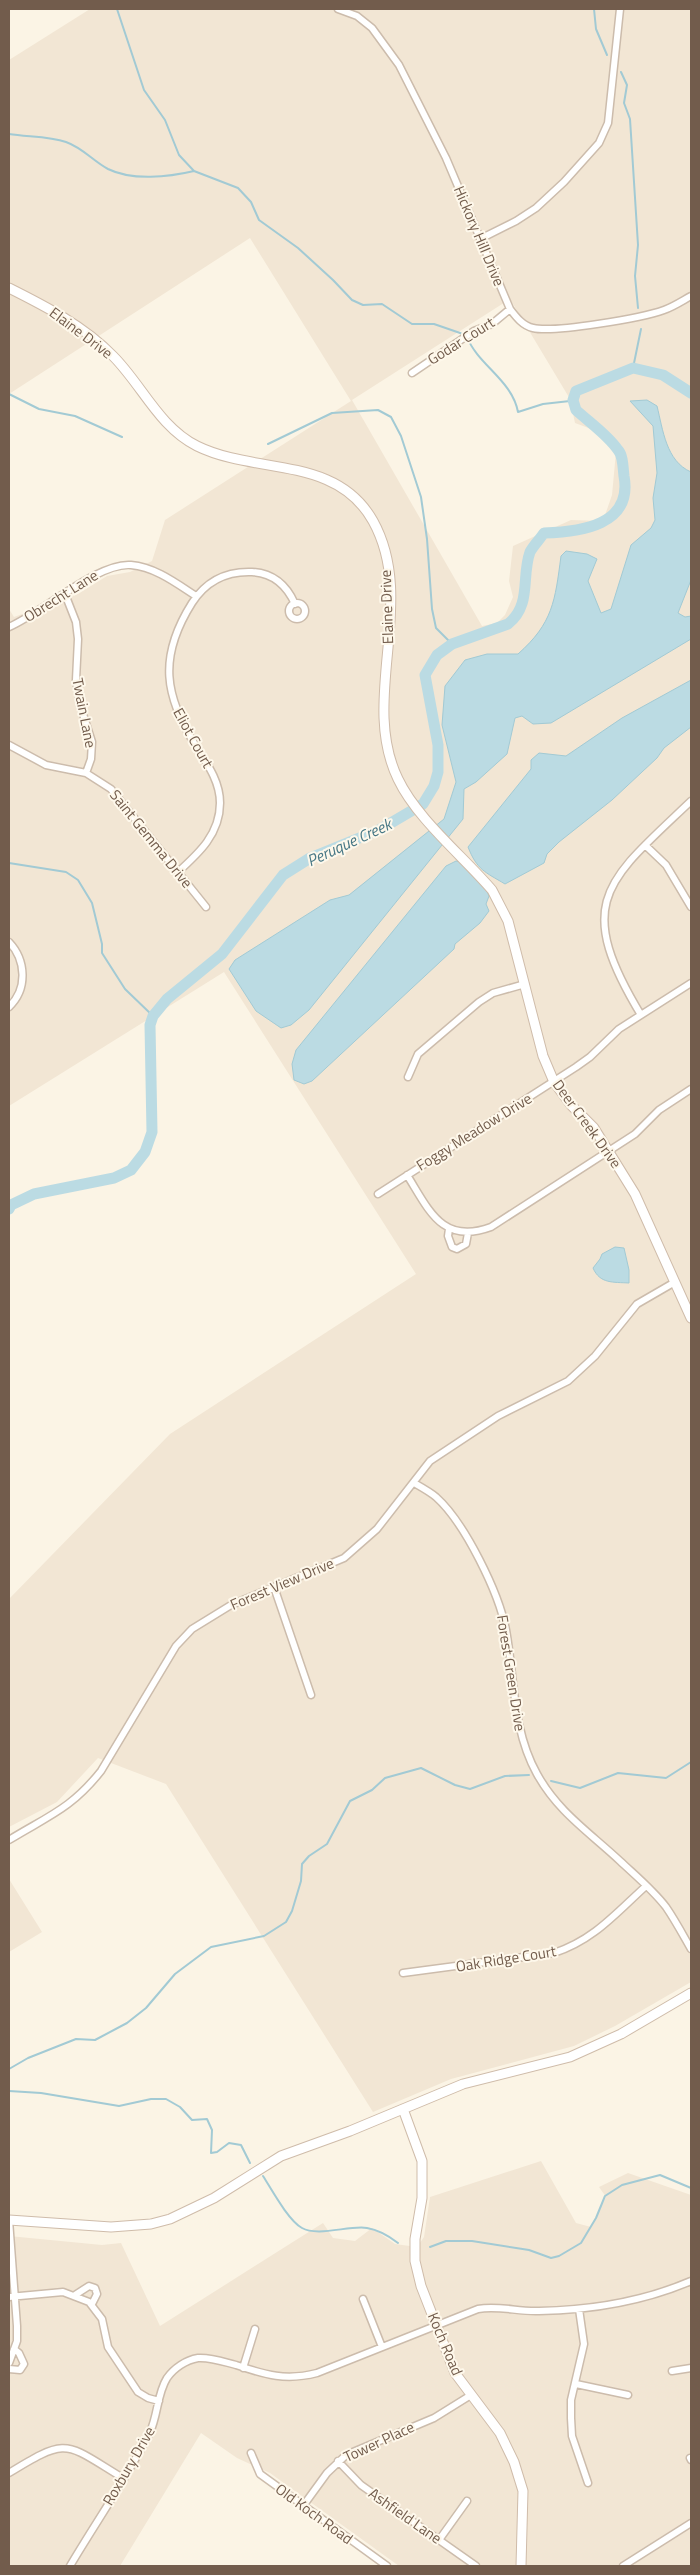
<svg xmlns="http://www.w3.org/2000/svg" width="700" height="2575" font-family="'Titillium Web',sans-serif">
<rect width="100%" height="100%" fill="#fbf4e5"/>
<!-- residential -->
<path fill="#f2e6d4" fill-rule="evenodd" d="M 90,9 L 691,9 L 691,1982 L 615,2026 L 574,2046 L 451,2079 L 373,2112 L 166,1784 L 98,1758 L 57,1802 L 9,1827 L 9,1599 L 170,1434 L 416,1274 L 224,972 L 9,1106 L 9,609 L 14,617 L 78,594 L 107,576 L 130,572 L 152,561 L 165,520 L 351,401 L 250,238 L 9,394 L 9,60 ZM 510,299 L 570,399 L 575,423 L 610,436 L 616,452 L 612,495 L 603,521 L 571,520 L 513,546 L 509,581 L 513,597 L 505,615 L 497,623 L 482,626 L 352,400 Z
M 9,1879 L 42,1932 L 9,1952 Z
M 541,2161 L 576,2223 L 591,2227 L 606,2197 L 599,2187 L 628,2173 L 691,2195 L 691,2566 L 399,2566 L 270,2473 L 237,2458 L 201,2433 L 120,2566 L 9,2566 L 9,2236 L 102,2245 L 121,2243 L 160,2326 L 323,2223 L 333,2238 L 355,2241 L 372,2228 L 395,2244 L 417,2247 L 424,2237 L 430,2197 Z"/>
<!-- water -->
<path fill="#bbdbe3" stroke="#a2cad4" d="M 647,400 L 657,406 C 663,430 666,461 691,472 L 691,580 L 678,613 L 685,617 L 691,616 L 691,639 L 551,723 L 533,724 L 522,716 L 515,718 L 507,754 L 476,782 L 464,789 L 463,819 L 309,1010 L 291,1025 L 281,1028 L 256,1011 L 229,969 L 235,960 L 330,900 L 349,895 L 444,819 L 456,782 L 442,725 L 445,686 L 465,660 L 487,654 L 518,654 C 553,623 555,601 561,556 L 566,551 L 587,554 L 597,559 L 588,581 L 601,613 L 611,609 L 631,545 L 651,528 L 655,520 L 653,498 L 657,473 L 653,426 L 630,401 Z
M 691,680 L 691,727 L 664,748 L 657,758 L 612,800 L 559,842 L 547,854 L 544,863 L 505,884 C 485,872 477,870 468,847 L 531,769 L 531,760 L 539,753 L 566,756 L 622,718 Z
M 456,861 L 461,862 L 485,887 L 489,896 L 486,904 L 489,911 L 480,923 L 455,944 L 454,949 L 312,1081 L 304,1084 L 294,1080 L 292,1064 L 296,1050 L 446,866 Z
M 615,1247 L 624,1248 L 629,1270 L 629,1283 C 613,1282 600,1284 593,1268 L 600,1259 L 602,1254 Z"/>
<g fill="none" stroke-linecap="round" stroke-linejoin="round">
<!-- stream -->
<path stroke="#a2cad4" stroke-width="2" d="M 117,9 L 144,90 L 165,120 L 179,155 L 194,171 L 238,188 L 251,202 L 259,220 L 298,248 L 333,280 L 352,300 L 363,305 L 382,304 L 412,324 L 434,324 L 463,334
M 594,9 L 596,29 L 607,55
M 621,72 L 627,85 L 624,103 L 630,119 L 638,245 L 635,276 L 638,308
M 9,134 C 27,137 49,136 66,142 C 83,148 93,161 108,169 C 132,181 169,177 194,171
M 467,337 C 478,365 512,380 518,412 L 543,404 L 570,401 L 576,391
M 633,368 L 641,329
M 9,394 L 39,409 L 75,416 L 122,437
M 268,444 L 332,413 L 378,410 L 391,417 L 401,436 L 421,497 L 427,539 L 432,609 L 436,628 L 452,644
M 9,863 L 66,872 L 78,880 L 92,903 L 102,944 L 102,953 L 125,989 L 153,1016
M 551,1781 L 580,1788 L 618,1773 L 666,1778 L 691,1762
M 9,2069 L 28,2058 L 76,2039 L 95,2040 L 127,2023 L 146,2008 L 175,1974 L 211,1947 L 264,1936 L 286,1922 L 292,1911 L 301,1881 L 302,1864 L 309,1856 L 327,1844 L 350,1801 L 372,1790 L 385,1778 L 421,1768 L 455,1785 L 470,1789 L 505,1776 L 529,1775
M 9,2091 L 41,2093 L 119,2106 L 151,2099 L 166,2099 L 180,2107 L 192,2120 L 207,2119 L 212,2130 L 211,2153 L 217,2152 L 229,2143 L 241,2145 L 250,2163
M 263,2176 C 272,2190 288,2220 302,2228 C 318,2237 350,2225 367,2228 C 379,2230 389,2236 398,2243
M 430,2247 L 446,2241 L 472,2241 L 529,2250 L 551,2258 L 559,2256 L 581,2243 L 596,2218 L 605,2196 L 622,2185 L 660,2175 L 691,2188"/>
<!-- river -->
<path stroke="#bbdbe3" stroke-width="11" d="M 9,1209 L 11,1205 L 34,1194 L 114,1178 L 131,1170 L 145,1152 L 152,1132 L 150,1025 L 153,1016 L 167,999 L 222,954 L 283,875 L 310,858 L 379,830 L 423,804 L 434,786 L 438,772 L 438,745 L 425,675 L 437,655 L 452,644 L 508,624 C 532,605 521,577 530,552 C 533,546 540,539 544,533 C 581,532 633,525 624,476 C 623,468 623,455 618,450 C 608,435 589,422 576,410 L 573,400 L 576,391 L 633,368 L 663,375 L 691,393"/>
<defs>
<path id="street" d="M 338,9 L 357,16 L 372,28 L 399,65 L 446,158 L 510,309 C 516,317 523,326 533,328 C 554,333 642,318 664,310 C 673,307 682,301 691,296
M 480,239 L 516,221 L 536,208 L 564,182 L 599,143 L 608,123 L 620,9
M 412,373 L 474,331 L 492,324 L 510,309
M 65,594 L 76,622 L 78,639 L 76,680 L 80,705 L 92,742 L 91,759 L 86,773
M289 611a8 8 0 1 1 16 0a8 8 0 1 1-16 0Z
M 9,627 C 42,613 98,562 131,565 C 155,567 176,583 196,596
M 9,745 L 46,765 L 86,773 L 111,789 L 206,907
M 645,845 L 666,865 L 691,907
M 178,872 C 199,853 220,834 220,803 C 220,782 208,765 197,748 C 164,696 158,657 192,603 C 206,581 226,571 252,572 C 273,573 287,586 295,604
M 9,942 C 26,960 28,989 9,1007
M 641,1015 C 572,901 607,881 691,801
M 408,1077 L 418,1054 L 479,1002 L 493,993 L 525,984
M 407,1175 C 429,1210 442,1245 491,1227 L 635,1134 L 659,1110 L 691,1089
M 378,1194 L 576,1067 L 590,1057 L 619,1029 L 691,983
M 449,1229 L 448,1236 L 452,1247 L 457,1249 L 466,1244 L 468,1233
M 414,1483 C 421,1487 430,1492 436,1497 C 465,1523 499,1593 506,1630 C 515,1679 512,1729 537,1774 C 558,1812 589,1832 620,1861 C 636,1876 653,1890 666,1907 C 675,1920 683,1935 691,1949
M 274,1587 L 311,1695
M 9,1840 C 48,1816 71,1809 101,1771 L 176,1646 L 192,1629 L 231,1605 L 344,1558 L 377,1529 L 430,1461 L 498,1416 L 568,1381 L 595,1356 L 637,1304 L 675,1282
M 403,1973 L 554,1953 C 594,1940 616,1913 646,1886
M 75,2295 L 89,2286 L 95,2288 L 97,2294 L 92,2304
M 9,2297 L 63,2292 L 89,2302 L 102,2319 L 108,2347 L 138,2392 L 148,2398 L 159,2401
M 363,2299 L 382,2347
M 579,2309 L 584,2344 L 571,2400 L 571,2418 L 572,2436 L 588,2483
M 9,2363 L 17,2341 L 17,2326 L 9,2220
M 243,2368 L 255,2329
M 9,2369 L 20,2370 L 24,2364 L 19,2353 L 14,2349
M 672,2371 L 691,2368
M 576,2384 L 628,2395
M 251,2453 L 260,2474 L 387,2566
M 690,2458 L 691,2460
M 338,2461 L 361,2485 L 476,2566
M 9,2473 C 69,2436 65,2443 123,2478
M 303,2506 L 327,2473 L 346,2455 L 434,2418 L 471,2395
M 439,2540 L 467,2501
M 70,2566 C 96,2522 127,2478 150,2432 C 158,2415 157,2394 167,2378 C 174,2368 186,2360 198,2358 C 211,2357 224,2362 236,2365 C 266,2375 286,2381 317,2373 L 478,2309 C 498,2305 518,2312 539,2311 C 593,2310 642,2302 691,2281
M 623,2566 L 691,2523"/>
<path id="secondary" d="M 9,288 C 45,306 84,326 113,356 C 142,385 159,427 197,446 C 256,475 336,455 373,521 C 418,602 359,699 398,779 C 417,819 463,856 492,890 L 508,921 L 543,1056 L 554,1082 L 571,1105 L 594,1128 L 635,1194 L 691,1318
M 403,2109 L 422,2161 L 422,2198 L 415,2239 L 415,2261 L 421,2286 L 455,2373 L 500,2433 L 514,2462 L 523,2491 L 521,2566
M 9,2220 L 111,2227 L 151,2224 L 170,2219 L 214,2198 L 281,2156 L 350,2131 L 463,2084 L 570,2057 L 621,2034 L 691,1993"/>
</defs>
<!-- street casing -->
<use href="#street" stroke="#ccbcac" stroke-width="9"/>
<!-- secondary casing -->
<use href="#secondary" stroke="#cfbcaa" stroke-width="11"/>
<!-- street -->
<use href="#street" stroke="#fff" stroke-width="6"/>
<!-- secondary -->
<use href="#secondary" stroke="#fff" stroke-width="9"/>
</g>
<g text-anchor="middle" stroke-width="4" stroke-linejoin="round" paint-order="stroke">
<!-- street labels -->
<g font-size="15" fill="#725c4c" stroke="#fef8eb">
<text transform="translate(479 236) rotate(67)" y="5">Hickory Hill Drive</text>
<text transform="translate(81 333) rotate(37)" y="5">Elaine Drive</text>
<text transform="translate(461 341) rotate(-32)" y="5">Godar Court</text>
<text transform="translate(61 596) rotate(-32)" y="5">Obrecht Lane</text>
<text transform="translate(387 607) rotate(-92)" y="5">Elaine Drive</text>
<text transform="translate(84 713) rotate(79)" y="5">Twain Lane</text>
<text transform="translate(193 738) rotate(61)" y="5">Eliot Court</text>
<text transform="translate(151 839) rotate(51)" y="5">Saint Gemma Drive</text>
<text transform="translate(587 1124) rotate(54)" y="5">Deer Creek Drive</text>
<text transform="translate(474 1132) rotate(-32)" y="5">Foggy Meadow Drive</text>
<text transform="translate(282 1584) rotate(-23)" y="5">Forest View Drive</text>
<text transform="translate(511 1673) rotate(81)" y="5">Forest Green Drive</text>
<text transform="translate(506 1959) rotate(-9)" y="5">Oak Ridge Court</text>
<text transform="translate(445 2344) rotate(67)" y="5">Koch Road</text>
<text transform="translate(379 2442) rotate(-25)" y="5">Tower Place</text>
<text transform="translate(129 2466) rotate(-60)" y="5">Roxbury Drive</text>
<text transform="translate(314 2514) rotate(36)" y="5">Old Koch Road</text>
<text transform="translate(405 2516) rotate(35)" y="5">Ashfield Lane</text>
</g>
<!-- water labels -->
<g font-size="16" font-style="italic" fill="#477785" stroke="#fef8eb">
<text transform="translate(349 842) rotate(-25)" y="6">Peruque Creek</text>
</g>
</g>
<!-- border -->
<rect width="700" height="2575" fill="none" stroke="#725c4c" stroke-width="20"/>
</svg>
